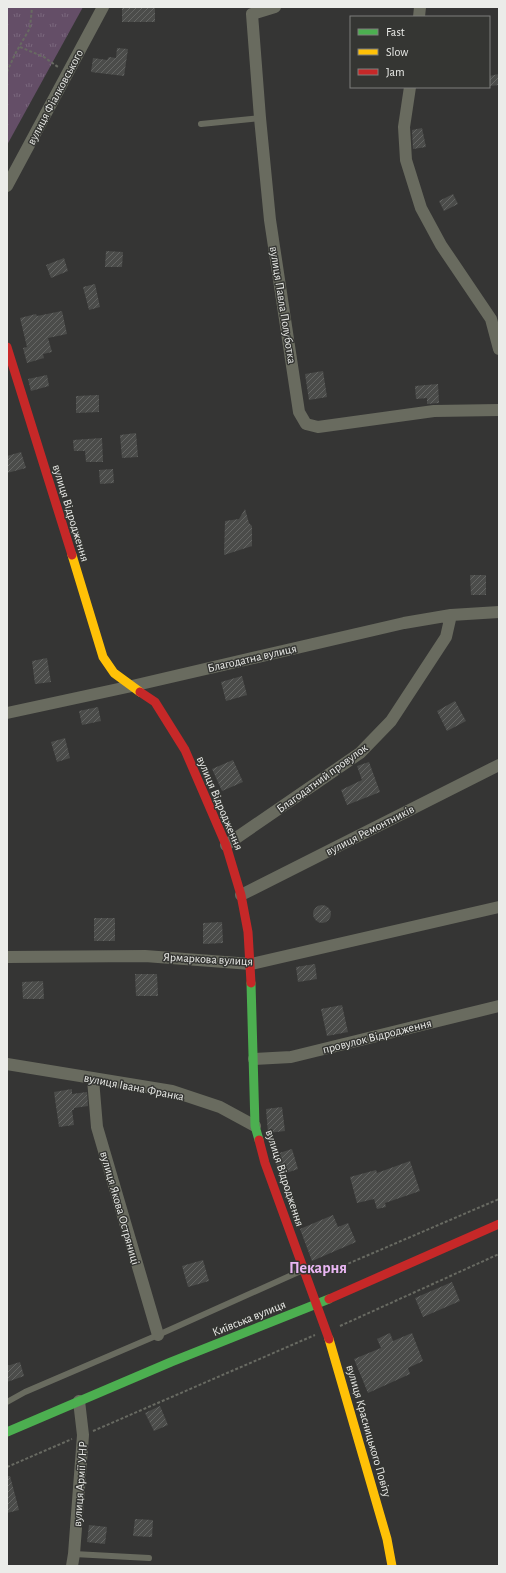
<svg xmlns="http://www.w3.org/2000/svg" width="506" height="1573" font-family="'Alegreya Sans',sans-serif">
<defs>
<pattern id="park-tufts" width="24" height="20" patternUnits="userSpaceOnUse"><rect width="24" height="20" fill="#644e67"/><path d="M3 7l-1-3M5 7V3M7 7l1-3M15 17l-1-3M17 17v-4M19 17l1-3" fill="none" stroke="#7a687d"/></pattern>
<pattern id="building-hatch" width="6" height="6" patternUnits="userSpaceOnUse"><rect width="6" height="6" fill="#4b4c4a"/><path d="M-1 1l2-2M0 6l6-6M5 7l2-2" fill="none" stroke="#656664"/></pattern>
</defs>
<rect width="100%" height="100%" fill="#353534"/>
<!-- park -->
<path fill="url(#park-tufts)" d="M 7,7 L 83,7 L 7,145 Z"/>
<!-- building -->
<path fill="url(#building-hatch)" d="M 122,7 L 155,7 L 155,22 L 122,22 Z
M 117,48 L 128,49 L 124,76 L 91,72 L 93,58 L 107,60 L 109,57 L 116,58 Z
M 499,74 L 499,85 L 490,86 L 489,76 Z
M 422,128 L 426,147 L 413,149 L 412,130 Z
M 453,194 L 458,204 L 444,211 L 439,201 Z
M 106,251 L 123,252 L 122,267 L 105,267 Z
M 64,258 L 68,271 L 51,278 L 46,265 Z
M 95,284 L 100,307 L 89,310 L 83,287 Z
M 62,311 L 67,334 L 48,338 L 52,352 L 43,354 L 44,358 L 27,363 L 23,348 L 27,347 L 20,318 L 36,314 L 37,316 Z
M 323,371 L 327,397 L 309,400 L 305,374 Z
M 47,375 L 49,386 L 31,391 L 28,379 Z
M 438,384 L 439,403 L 427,404 L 427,398 L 416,399 L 415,386 Z
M 99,395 L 99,412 L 76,413 L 76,396 Z
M 136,433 L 138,457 L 122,458 L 120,435 Z
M 102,438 L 103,462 L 86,462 L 85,451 L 74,451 L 73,440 Z
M 21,452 L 26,468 L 7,473 L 7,456 Z
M 113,469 L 114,483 L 100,484 L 99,470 Z
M 245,509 L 249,523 L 252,526 L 252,546 L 224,555 L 225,521 L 239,519 Z
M 470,575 L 486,575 L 486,595 L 471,595 Z
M 47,658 L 51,682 L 35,684 L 32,661 Z
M 242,676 L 247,695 L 226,701 L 221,682 Z
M 455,701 L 466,721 L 447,731 L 437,711 Z
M 98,707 L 101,721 L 82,725 L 79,711 Z
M 65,738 L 70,758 L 57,762 L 51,742 Z
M 233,760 L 243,782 L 222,791 L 212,769 Z
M 369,762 L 380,792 L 347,805 L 341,790 L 362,780 L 357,766 Z
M313 914a9 9 0 1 1 18 0a9 9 0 1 1-18 0Z
M 94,918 L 115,918 L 115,941 L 94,941 Z
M 222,922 L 223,943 L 203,944 L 203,923 Z
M 315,964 L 317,979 L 298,982 L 296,967 Z
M 135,974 L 157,974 L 158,996 L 136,996 Z
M 43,981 L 44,999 L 23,999 L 22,982 Z
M 342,1005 L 348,1032 L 327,1036 L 321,1009 Z
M 72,1089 L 72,1094 L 87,1092 L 88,1106 L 74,1108 L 74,1110 L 72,1110 L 74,1125 L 59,1127 L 54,1092 Z
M 282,1107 L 285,1131 L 268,1133 L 266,1109 Z
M 292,1149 L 298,1169 L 280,1175 L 273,1155 Z
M 410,1161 L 420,1191 L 385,1203 L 386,1207 L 377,1209 L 374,1199 L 357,1203 L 350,1177 L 376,1170 L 377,1173 Z
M 333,1215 L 338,1227 L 348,1223 L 356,1242 L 312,1261 L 300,1229 Z
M 203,1260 L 209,1281 L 188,1287 L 182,1266 Z
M 452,1282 L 460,1301 L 423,1317 L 415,1298 Z
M 390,1333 L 393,1341 L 412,1333 L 423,1361 L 408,1368 L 410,1374 L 368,1393 L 354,1359 L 381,1348 L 377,1339 Z
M 20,1362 L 24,1376 L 7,1382 L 7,1366 Z
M 160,1406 L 168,1425 L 154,1431 L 145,1413 Z
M 7,1476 L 10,1476 L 19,1510 L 7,1513 Z
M 135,1519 L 153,1520 L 152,1537 L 133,1536 Z
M 89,1525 L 107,1527 L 105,1544 L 87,1542 Z"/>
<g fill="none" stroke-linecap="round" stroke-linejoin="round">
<!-- path -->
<path stroke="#686a62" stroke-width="2" stroke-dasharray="3 2" stroke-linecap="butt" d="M 20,47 L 44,57 L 58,67
M 7,72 L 15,54 L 30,28 L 32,7
M 320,1273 L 331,1271 L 499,1199
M 340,1326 L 499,1254
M 93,1431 L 315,1335
M 7,1467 L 72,1439"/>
<!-- lane -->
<path stroke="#696b5f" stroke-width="6" d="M 201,124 L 260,118
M 7,1402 L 25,1392 L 158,1335 L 303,1270
M 74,1554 L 149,1558"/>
<!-- street -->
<path stroke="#696b5f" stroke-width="12" d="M 275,7 L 252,14 L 260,118 L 270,220 L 299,412 L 306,424 L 318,427 L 434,411 L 499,410
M 419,17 L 420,7
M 410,87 L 404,127 L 406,160 L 421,208 L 441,245 L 491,319 L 499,349
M 7,186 L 103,7
M 7,713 L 132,686 L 404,623 L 451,615 L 499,612
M 226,845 L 360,753 L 391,721 L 446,637 L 451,615
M 241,895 L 499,765
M 7,957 L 145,956 L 251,964 L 499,907
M 254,1059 L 291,1057 L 499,1006
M 7,1064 L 172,1091 L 220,1107 L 255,1126
M 93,1079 L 97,1127 L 158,1335
M 72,1566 L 74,1554 L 83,1435 L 79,1401"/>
<!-- fast -->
<path stroke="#4caf50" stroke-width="9" d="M 251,983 L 255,1126 L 259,1140
M 7,1432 L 171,1362 L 329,1299"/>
<!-- slow -->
<path stroke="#ffc107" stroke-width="9" d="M 72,555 L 103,657 L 114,673 L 140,692
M 329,1339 L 387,1539 L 392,1566"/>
<!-- jam -->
<path stroke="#c62828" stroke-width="9" d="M 7,347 L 72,555
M 140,692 L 155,702 L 185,750 L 226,845 L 241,895 L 248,932 L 251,983
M 259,1140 L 265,1163 L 329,1339
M 329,1299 L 499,1224"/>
</g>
<g text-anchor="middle" stroke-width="3" stroke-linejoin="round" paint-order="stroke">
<!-- street labels -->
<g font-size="12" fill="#ebece9" stroke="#353633">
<text transform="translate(55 97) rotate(-62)" y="4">вулиця Фіалковського</text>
<text transform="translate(283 305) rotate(81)" y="4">вулиця Павла Полуботка</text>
<text transform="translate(71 513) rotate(73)" y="4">вулиця Відродження</text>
<text transform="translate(252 658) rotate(-13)" y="4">Благодатна вулиця</text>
<text transform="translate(322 778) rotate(-36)" y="4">Благодатний провулок</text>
<text transform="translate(220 803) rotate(67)" y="4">вулиця Відродження</text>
<text transform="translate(370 830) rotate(-27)" y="4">вулиця Ремонтників</text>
<text transform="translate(208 959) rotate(3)" y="4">Ярмаркова вулиця</text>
<text transform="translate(377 1036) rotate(-14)" y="4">провулок Відродження</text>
<text transform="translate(134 1087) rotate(11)" y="4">вулиця Івана Франка</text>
<text transform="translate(285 1178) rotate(72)" y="4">вулиця Відродження</text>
<text transform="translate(120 1208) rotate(74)" y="4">вулиця Якова Остряниці</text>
<text transform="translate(249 1318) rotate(-22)" y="4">Київська вулиця</text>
<text transform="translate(369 1431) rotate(74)" y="4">вулиця Красницького Повіту</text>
<text transform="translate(80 1484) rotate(-86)" y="4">вулиця Армії УНР</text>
</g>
<!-- district labels -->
<g font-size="16" font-weight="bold" fill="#e9b6f3" stroke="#353633">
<text x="318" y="1273">Пекарня</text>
</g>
</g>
<!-- border -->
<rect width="506" height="1573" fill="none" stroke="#ebece9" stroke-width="16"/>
<!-- legend -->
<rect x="350" y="16" width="140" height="72" fill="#353633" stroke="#7e7f7c"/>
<rect x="358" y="29" width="20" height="6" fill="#4caf50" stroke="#7e7f7c"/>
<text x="386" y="36" font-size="12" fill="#ebece9">Fast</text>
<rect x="358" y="49" width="20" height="6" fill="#ffc107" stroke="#7e7f7c"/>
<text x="386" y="56" font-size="12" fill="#ebece9">Slow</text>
<rect x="358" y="69" width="20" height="6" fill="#c62828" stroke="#7e7f7c"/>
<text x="386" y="76" font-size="12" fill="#ebece9">Jam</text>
</svg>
